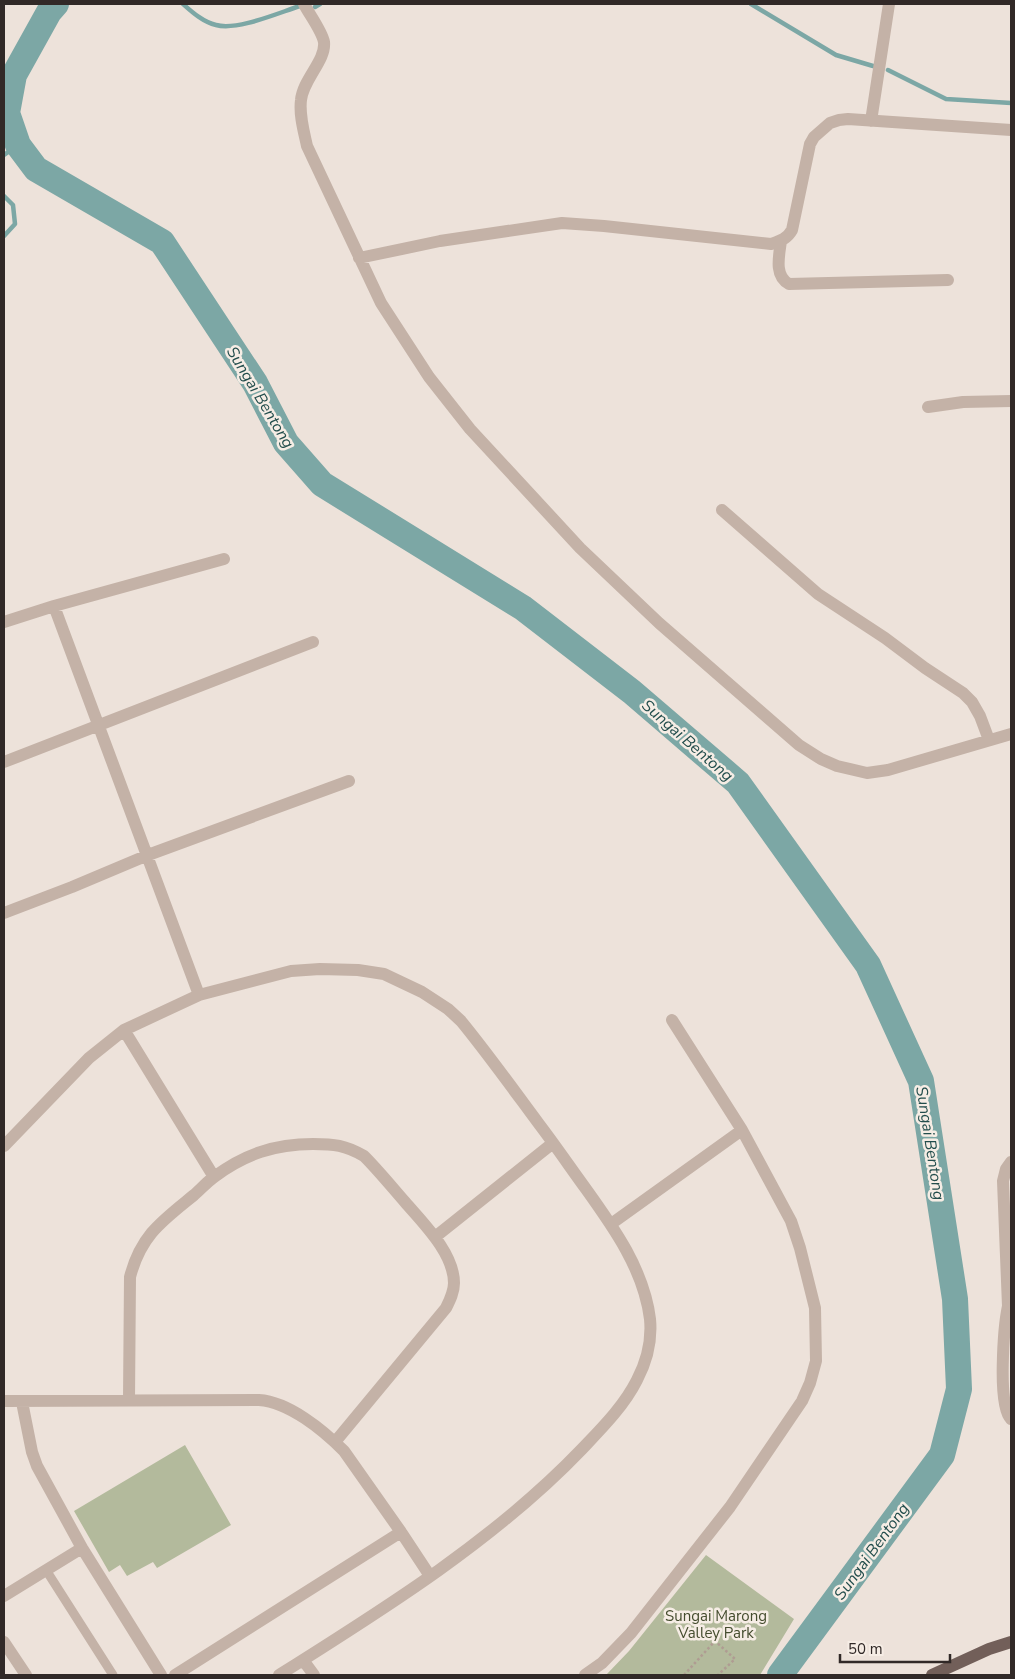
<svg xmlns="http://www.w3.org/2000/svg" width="1015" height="1679" font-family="'Nunito Sans',sans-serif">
<rect width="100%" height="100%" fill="#ede2da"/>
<!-- green -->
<path fill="#b3ba9c" d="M 185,1445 L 231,1525 L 157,1568 L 153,1562 L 127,1576 L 120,1565 L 109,1572 L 74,1511 Z
M 706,1555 L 794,1619 L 760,1675 L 606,1675 L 629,1651 Z"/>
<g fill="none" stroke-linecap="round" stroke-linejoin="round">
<!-- stream -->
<path stroke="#7ca7a5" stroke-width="4.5" d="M 183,4 C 192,12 203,22 216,25 C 237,31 278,13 300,6
M 751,4 L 836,55 L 873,66
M 315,7 L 320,4
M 888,70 L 946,99 L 1011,103
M 4,155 L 18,145
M 4,196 L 13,205 L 15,224 L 4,236"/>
<!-- river -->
<path stroke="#7ca7a5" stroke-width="26" d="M 56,4 L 49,12 L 14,75 L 7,113 L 18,145 L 36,169 L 162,242 L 255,383 L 286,443 L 322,484 L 523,608 L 632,692 L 738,783 L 868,965 L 921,1081 L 955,1299 L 959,1389 L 942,1455 L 780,1675"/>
<!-- path -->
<path stroke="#af9c92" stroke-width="2.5" stroke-dasharray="2.5 2.5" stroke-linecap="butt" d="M 684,1675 L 715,1641 L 735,1659 L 718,1675"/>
<!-- service -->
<path stroke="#c4b2a7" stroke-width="9" d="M 46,1570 L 113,1675"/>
<!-- minor -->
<path stroke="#c4b2a7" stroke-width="12" d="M 304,4 C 309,14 322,31 324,42 C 326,61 303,79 301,100 C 299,115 304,132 307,146 L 381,303 L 429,377 L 470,429 L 580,548 L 659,623 L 799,745 L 821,759 L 837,766 L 867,773 L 888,770 L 1011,734
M 871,121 L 889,4
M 781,241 C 779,256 774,276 789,284 L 948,280
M 359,258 L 440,241 L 562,223 L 604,226 L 771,244 C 780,241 787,239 792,230 L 810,144 L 814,137 L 830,123 L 839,120 L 848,119 L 1011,130
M 928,407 L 963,402 L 1011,401
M 722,510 L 818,594 L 885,638 L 925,668 L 963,693 L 972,702 L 980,716 L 989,740
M 54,606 L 199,995
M 4,622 L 54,606 L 224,559
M 4,762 L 313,642
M 4,913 L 72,887 L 148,855 L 349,781
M 672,1020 L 742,1130
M 124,1030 L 214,1177
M 4,1146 L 89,1058 L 124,1030 L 199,995 L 291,971 L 320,969 L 358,970 L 384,974 L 422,992 L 448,1009 L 461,1021 C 488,1054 513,1089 539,1124 C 555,1145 570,1167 586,1189 C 614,1228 644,1270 650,1319 C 652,1340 647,1361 637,1380 C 624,1406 602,1428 582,1449 C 496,1539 384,1609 279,1675
M 435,1237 L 553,1143
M 1011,1304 L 1008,1306 C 1004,1325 997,1406 1011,1419
M 1008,1306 L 1003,1181 L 1006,1169 L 1011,1162
M 129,1399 L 130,1277 C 141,1235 162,1221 194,1195 C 201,1189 207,1182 214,1177 C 245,1154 275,1144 313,1144 C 334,1144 345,1145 364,1156 C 378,1170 391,1186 405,1202 C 423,1223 454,1253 454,1283 C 454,1292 450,1300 446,1308 L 335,1442
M 4,1401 L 259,1400 C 289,1402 323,1430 344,1451 L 401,1532 L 430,1576
M 22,1402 L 32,1452 L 37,1466 L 82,1548 L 161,1675
M 4,1596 L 82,1548
M 4,1642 L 26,1675
M 303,1660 L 314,1675
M 175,1675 L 401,1532
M 585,1675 L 602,1663 L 631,1633 L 730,1507 L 802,1401 L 810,1383 L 816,1361 L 815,1308 L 800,1248 L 791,1221 L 742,1130 L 611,1224"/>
<!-- primary -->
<path stroke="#725f59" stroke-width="12" d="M 932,1675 L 989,1649 L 1011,1642"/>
</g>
<g text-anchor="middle" stroke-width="5" stroke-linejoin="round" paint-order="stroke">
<!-- park labels -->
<g font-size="15" fill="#444c2e" stroke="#f6ede5">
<text x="716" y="1621">Sungai Marong<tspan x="716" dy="17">Valley Park</tspan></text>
</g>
<!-- water labels -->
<g font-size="16" font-style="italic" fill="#224d4c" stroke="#f6ede5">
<text transform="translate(261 397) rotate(59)" y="6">Sungai Bentong</text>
<text transform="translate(688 740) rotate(41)" y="6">Sungai Bentong</text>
<text transform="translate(931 1143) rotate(81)" y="6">Sungai Bentong</text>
<text transform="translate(871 1551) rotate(-54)" y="6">Sungai Bentong</text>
</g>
</g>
<!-- border -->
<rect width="1015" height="1679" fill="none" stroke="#312927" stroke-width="10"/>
<!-- scale -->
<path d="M840 1654v8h110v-8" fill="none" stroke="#312927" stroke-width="2.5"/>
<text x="848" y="1654" font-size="15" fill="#312927" stroke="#f6ede5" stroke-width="4" paint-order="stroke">50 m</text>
</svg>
